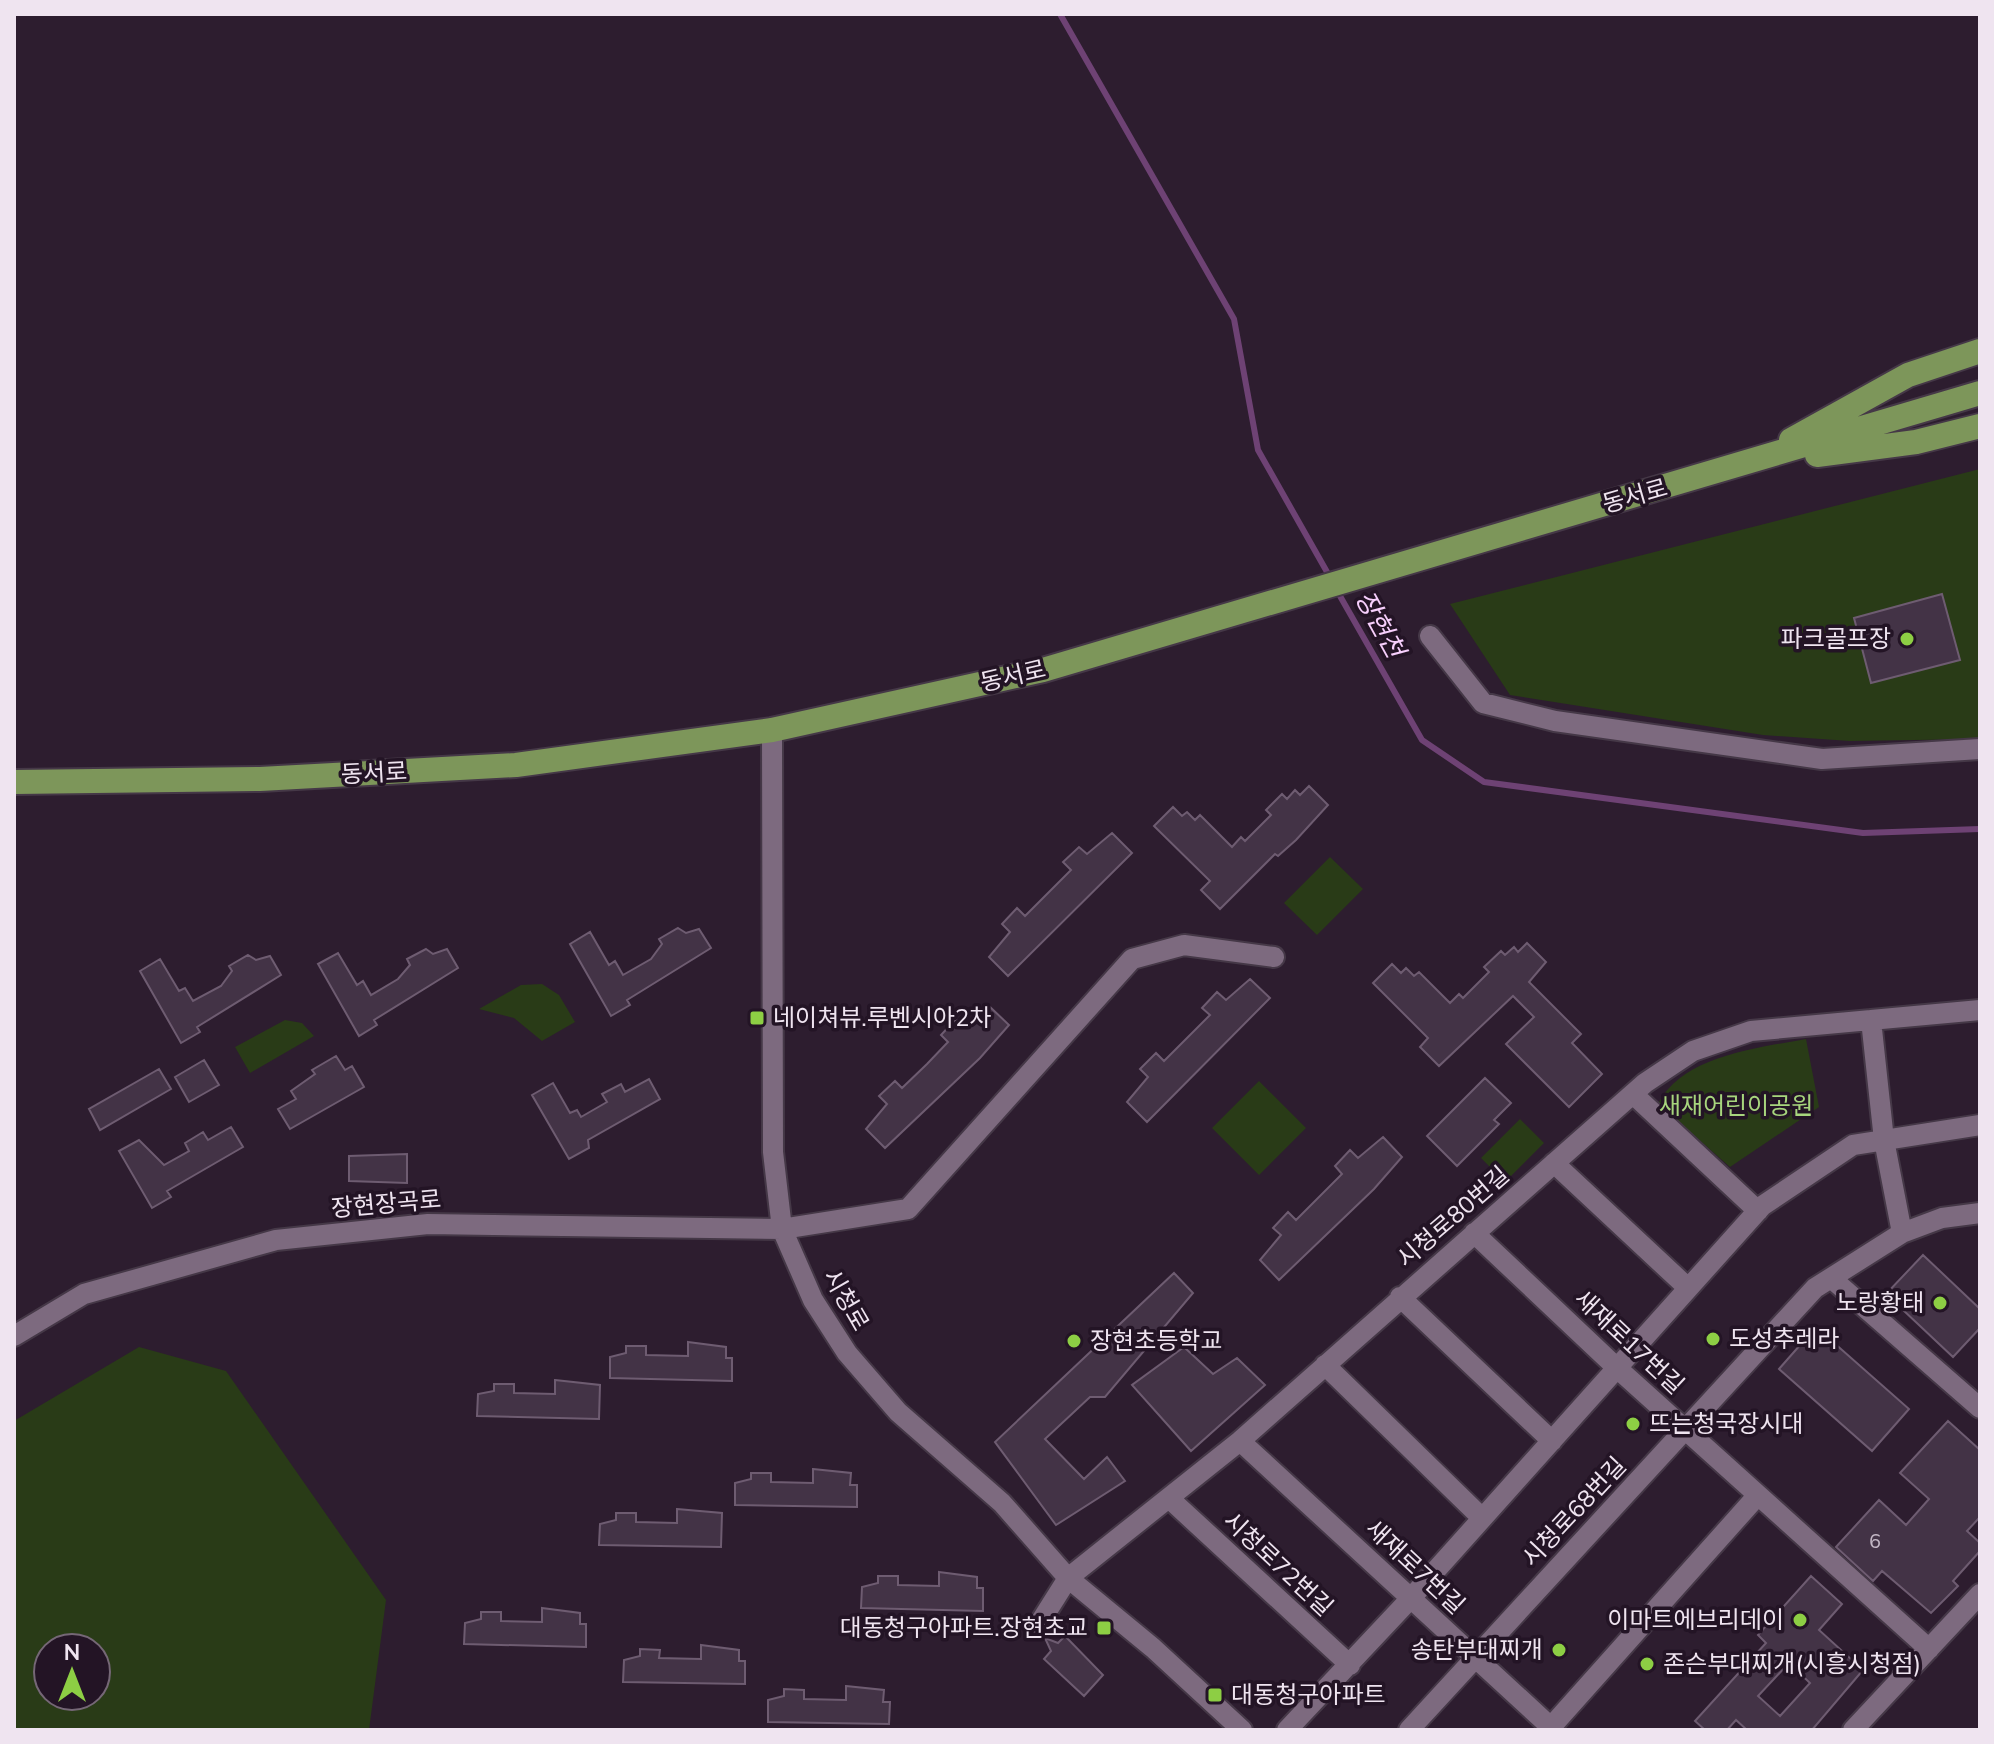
<svg xmlns="http://www.w3.org/2000/svg" width="1994" height="1744" font-family="'Nunito Sans','Noto Sans KR',sans-serif">
<rect width="100%" height="100%" fill="#2d1d2f"/>
<!-- green -->
<path fill="#293b17" fill-rule="evenodd" d="M 1980,469 L 1980,739 L 1850,741 L 1763,735 L 1510,695 L 1450,604 Z
M 1330,857 L 1363,889 L 1317,935 L 1284,903 Z
M 542,984 L 559,995 L 575,1022 L 542,1041 L 514,1018 L 479,1009 L 521,985 Z
M 285,1020 L 302,1023 L 314,1036 L 250,1073 L 235,1047 Z
M 1806,1039 L 1819,1107 L 1730,1167 L 1658,1104 C 1682,1056 1758,1048 1806,1039 Z
M 1259,1081 L 1306,1128 L 1259,1175 L 1212,1128 Z
M 1520,1119 L 1544,1143 L 1505,1182 L 1481,1158 Z
M 139,1347 L 226,1371 L 386,1600 L 369,1730 L 14,1730 L 14,1421 ZM 96,1648 L 96,1696 L 48,1696 L 48,1648 Z"/>
<g fill="none" stroke-linecap="round" stroke-linejoin="round">
<!-- stream -->
<path stroke="#6e4274" stroke-width="6" d="M 1060,14 L 1234,319 L 1258,450 L 1331,579
M 1336,589 L 1422,740 L 1484,782 L 1863,833 L 1980,829"/>
</g>
<!-- building -->
<path fill="#433346" stroke="#6e5c71" stroke-width="2" fill-rule="evenodd" d="M 1942,594 L 1960,660 L 1871,683 L 1854,618 Z
M 1309,786 L 1328,805 L 1296,840 L 1278,856 L 1275,854 L 1220,909 L 1201,890 L 1210,881 L 1154,826 L 1173,807 L 1182,816 L 1187,812 L 1195,820 L 1200,815 L 1232,847 L 1241,837 L 1245,841 L 1271,815 L 1266,810 L 1282,794 L 1287,799 L 1295,790 L 1300,795 Z
M 1112,833 L 1132,853 L 1008,976 L 989,957 L 1010,932 L 1002,924 L 1017,908 L 1025,916 L 1071,870 L 1063,862 L 1079,847 L 1087,854 Z
M 678,928 L 686,933 L 699,929 L 711,948 L 627,1000 L 630,1005 L 611,1016 L 570,944 L 590,932 L 609,965 L 615,961 L 623,975 L 651,959 L 662,944 L 659,939 Z
M 1527,943 L 1546,962 L 1529,982 L 1581,1034 L 1572,1043 L 1602,1074 L 1569,1107 L 1506,1044 L 1534,1017 L 1513,996 L 1439,1066 L 1420,1047 L 1428,1038 L 1373,983 L 1392,964 L 1401,973 L 1406,968 L 1414,976 L 1419,972 L 1450,1003 L 1459,994 L 1463,998 L 1489,972 L 1484,967 L 1501,951 L 1505,955 L 1514,947 L 1518,952 Z
M 426,949 L 433,954 L 447,949 L 458,968 L 374,1020 L 377,1025 L 359,1036 L 318,964 L 338,953 L 357,985 L 363,981 L 371,995 L 398,979 L 410,965 L 407,959 Z
M 248,955 L 256,960 L 270,956 L 281,975 L 197,1027 L 200,1032 L 181,1043 L 140,971 L 160,959 L 179,991 L 185,988 L 193,1001 L 221,986 L 232,971 L 229,966 Z
M 1250,979 L 1270,998 L 1147,1122 L 1127,1102 L 1148,1077 L 1140,1069 L 1156,1053 L 1164,1061 L 1210,1015 L 1202,1008 L 1217,992 L 1226,1000 Z
M 989,1006 L 1009,1025 L 980,1058 L 885,1148 L 866,1129 L 887,1104 L 879,1096 L 895,1081 L 902,1088 L 927,1064 L 948,1042 L 941,1035 L 956,1019 L 964,1027 Z
M 336,1056 L 345,1070 L 352,1066 L 364,1087 L 290,1129 L 278,1109 L 296,1099 L 291,1091 L 315,1074 L 312,1070 Z
M 204,1060 L 219,1085 L 189,1102 L 175,1077 Z
M 159,1069 L 171,1089 L 100,1130 L 89,1109 Z
M 1485,1078 L 1511,1103 L 1494,1120 L 1499,1124 L 1457,1166 L 1427,1136 Z
M 649,1079 L 660,1099 L 588,1140 L 589,1148 L 569,1159 L 532,1095 L 553,1083 L 570,1113 L 577,1110 L 581,1117 L 607,1102 L 602,1094 L 621,1084 L 625,1092 Z
M 231,1127 L 243,1147 L 167,1191 L 171,1197 L 152,1208 L 119,1151 L 139,1140 L 164,1165 L 189,1151 L 185,1143 L 203,1132 L 208,1140 Z
M 1383,1137 L 1402,1157 L 1374,1189 L 1279,1280 L 1260,1260 L 1281,1235 L 1273,1228 L 1288,1212 L 1296,1220 L 1342,1174 L 1335,1166 L 1350,1150 L 1358,1158 Z
M 407,1154 L 407,1183 L 349,1181 L 349,1156 Z
M 1923,1255 L 1980,1309 L 1980,1328 L 1953,1357 L 1886,1294 Z
M 1174,1273 L 1193,1293 L 1105,1397 L 1090,1397 L 1045,1439 L 1084,1479 L 1107,1457 L 1125,1481 L 1056,1525 L 995,1442 Z
M 1816,1327 L 1909,1409 L 1872,1451 L 1779,1369 Z
M 688,1342 L 726,1347 L 726,1358 L 732,1358 L 732,1381 L 610,1378 L 610,1357 L 626,1353 L 626,1346 L 646,1346 L 646,1355 L 688,1356 Z
M 1184,1347 L 1213,1374 L 1237,1358 L 1265,1385 L 1191,1451 L 1132,1385 Z
M 555,1380 L 600,1385 L 599,1419 L 477,1416 L 478,1394 L 494,1391 L 494,1384 L 514,1384 L 514,1393 L 555,1394 Z
M 1948,1421 L 1980,1450 L 1980,1517 L 1967,1531 L 1980,1543 L 1980,1551 L 1953,1581 L 1958,1586 L 1931,1613 L 1882,1571 L 1873,1581 L 1836,1547 L 1879,1500 L 1906,1525 L 1929,1499 L 1900,1473 Z
M 813,1469 L 851,1473 L 850,1485 L 857,1485 L 857,1507 L 735,1505 L 735,1483 L 751,1479 L 751,1473 L 771,1473 L 771,1482 L 813,1483 Z
M 677,1509 L 722,1513 L 721,1547 L 599,1545 L 600,1524 L 616,1520 L 616,1513 L 636,1513 L 636,1522 L 677,1523 Z
M 939,1572 L 977,1577 L 977,1588 L 983,1588 L 983,1611 L 861,1608 L 862,1587 L 878,1583 L 878,1576 L 898,1576 L 898,1585 L 939,1586 Z
M 1811,1576 L 1842,1604 L 1819,1630 L 1863,1670 L 1812,1730 L 1747,1730 L 1736,1720 L 1727,1730 L 1705,1730 L 1695,1721 L 1766,1643 L 1758,1635 ZM 1789,1663 L 1810,1683 L 1780,1716 L 1758,1696 Z
M 542,1608 L 580,1613 L 580,1624 L 586,1624 L 586,1647 L 464,1644 L 465,1623 L 481,1619 L 481,1612 L 501,1612 L 501,1621 L 542,1622 Z
M 1065,1636 L 1103,1675 L 1084,1696 L 1044,1659 L 1051,1651 L 1045,1638 L 1058,1643 Z
M 701,1645 L 739,1650 L 739,1661 L 745,1661 L 745,1684 L 623,1682 L 624,1660 L 640,1656 L 640,1649 L 660,1650 L 659,1658 L 701,1659 Z
M 846,1686 L 884,1690 L 883,1702 L 890,1702 L 889,1724 L 768,1722 L 768,1700 L 784,1696 L 784,1689 L 804,1690 L 804,1699 L 846,1700 Z"/>
<g fill="none" stroke-linecap="round" stroke-linejoin="round">
<defs>
<path id="minor" d="M 1430,636 L 1483,703 L 1555,721 L 1822,759 L 1980,749
M 772,730 L 773,1152 L 782,1229 L 813,1300 L 847,1353 L 898,1412 L 1002,1503 L 1068,1578 L 1153,1648 L 1242,1730
M 1871,1020 L 1884,1140 L 1902,1233
M 1633,1094 L 1758,1211
M 1554,1163 L 1688,1288
M 1474,1233 L 1617,1368 L 1929,1649
M 1831,1278 L 1980,1408
M 1400,1297 L 1552,1441
M 14,1336 L 84,1294 L 276,1240 L 428,1224 L 782,1229 L 908,1209 L 1132,959 L 1184,945 L 1274,957
M 1325,1365 L 1482,1518
M 1240,1441 L 1554,1730
M 1171,1500 L 1350,1665
M 1039,1624 L 1068,1578 L 1240,1441 L 1645,1083 L 1693,1051 L 1751,1031 L 1980,1010
M 1551,1727 L 1758,1495
M 1287,1730 L 1411,1598 L 1762,1206 L 1853,1145 L 1980,1125
M 1409,1730 L 1815,1288 L 1902,1233 L 1942,1218 L 1980,1213
M 1853,1730 L 1980,1594"/>
<path id="major" d="M 1791,440 L 1908,375 L 1980,351
M 1817,455 L 1916,442 L 1980,426
M 14,782 L 260,779 L 516,765 L 772,730 L 1043,670 L 1980,393"/>
</defs>
<!-- minor casing -->
<use href="#minor" stroke="#453847" stroke-width="24"/>
<!-- major casing -->
<use href="#major" stroke="#453847" stroke-width="28"/>
<!-- minor -->
<use href="#minor" stroke="#7d6a7f" stroke-width="20"/>
<!-- major -->
<use href="#major" stroke="#7d965a" stroke-width="24"/>
</g>
<!-- markers -->
<g fill="#8dce44" stroke="#231425" stroke-width="3">
<circle cx="1907" cy="639" r="8"/>
<rect x="749" y="1010" width="16" height="16" rx="4"/>
<circle cx="1940" cy="1303" r="8"/>
<circle cx="1713" cy="1339" r="8"/>
<circle cx="1074" cy="1341" r="8"/>
<circle cx="1633" cy="1424" r="8"/>
<circle cx="1800" cy="1620" r="8"/>
<rect x="1096" y="1620" width="16" height="16" rx="4"/>
<circle cx="1559" cy="1650" r="8"/>
<circle cx="1647" cy="1664" r="8"/>
<rect x="1207" y="1687" width="16" height="16" rx="4"/>
</g>
<g text-anchor="middle" stroke-width="7" stroke-linejoin="round" paint-order="stroke">
<!-- number labels -->
<g font-size="20" fill="#c4b8c6">
<text x="1875" y="1548">6</text>
</g>
<!-- street labels -->
<g font-size="24" fill="#efe4f0" stroke="#231425">
<text transform="translate(1635 496) rotate(-16)" y="8">동서로</text>
<text transform="translate(1013 676) rotate(-13)" y="8">동서로</text>
<text transform="translate(374 773) rotate(-3)" y="8">동서로</text>
<text transform="translate(386 1204) rotate(-5)" y="8">장현장곡로</text>
<text transform="translate(1453 1217) rotate(-41)" y="8">시청로80번길</text>
<text transform="translate(846 1300) rotate(60)" y="8">시청로</text>
<text transform="translate(1629 1342) rotate(43)" y="8">새재로17번길</text>
<text transform="translate(1574 1512) rotate(-47)" y="8">시청로68번길</text>
<text transform="translate(1278 1564) rotate(43)" y="8">시청로72번길</text>
<text transform="translate(1415 1567) rotate(43)" y="8">새재로7번길</text>
</g>
<!-- poi labels -->
<g font-size="24" fill="#efe4f0" stroke="#231425" text-anchor="start">
<text x="1891" y="647" text-anchor="end">파크골프장</text>
<text x="773" y="1026">네이쳐뷰.루벤시아2차</text>
<text x="1924" y="1311" text-anchor="end">노랑황태</text>
<text x="1729" y="1347">도성추레라</text>
<text x="1090" y="1349">장현초등학교</text>
<text x="1649" y="1432">뜨는청국장시대</text>
<text x="1784" y="1628" text-anchor="end">이마트에브리데이</text>
<text x="1088" y="1636" text-anchor="end">대동청구아파트.장현초교</text>
<text x="1543" y="1658" text-anchor="end">송탄부대찌개</text>
<text x="1663" y="1672">존슨부대찌개(시흥시청점)</text>
<text x="1231" y="1703">대동청구아파트</text>
</g>
<!-- park labels -->
<g font-size="24" fill="#a7d57d" stroke="#231425">
<text x="1736" y="1114">새재어린이공원</text>
</g>
<!-- water labels -->
<g font-size="26" font-style="italic" fill="#f7cffc" stroke="#231425">
<text transform="translate(1380 624) rotate(61)" y="9">장현천</text>
</g>
</g>
<!-- border -->
<rect width="1994" height="1744" fill="none" stroke="#efe4f0" stroke-width="32"/>
<!-- north arrow -->
<g transform="translate(72 1672)"><circle r="38" fill="#231425" stroke="#756776" stroke-width="2"/>
<path d="M0-6L14 30L0 20L-14 30Z" fill="#8dce44"/>
<text y="-12" font-size="22" font-weight="bold" text-anchor="middle" fill="#efe4f0">N</text>
</g>
</svg>
